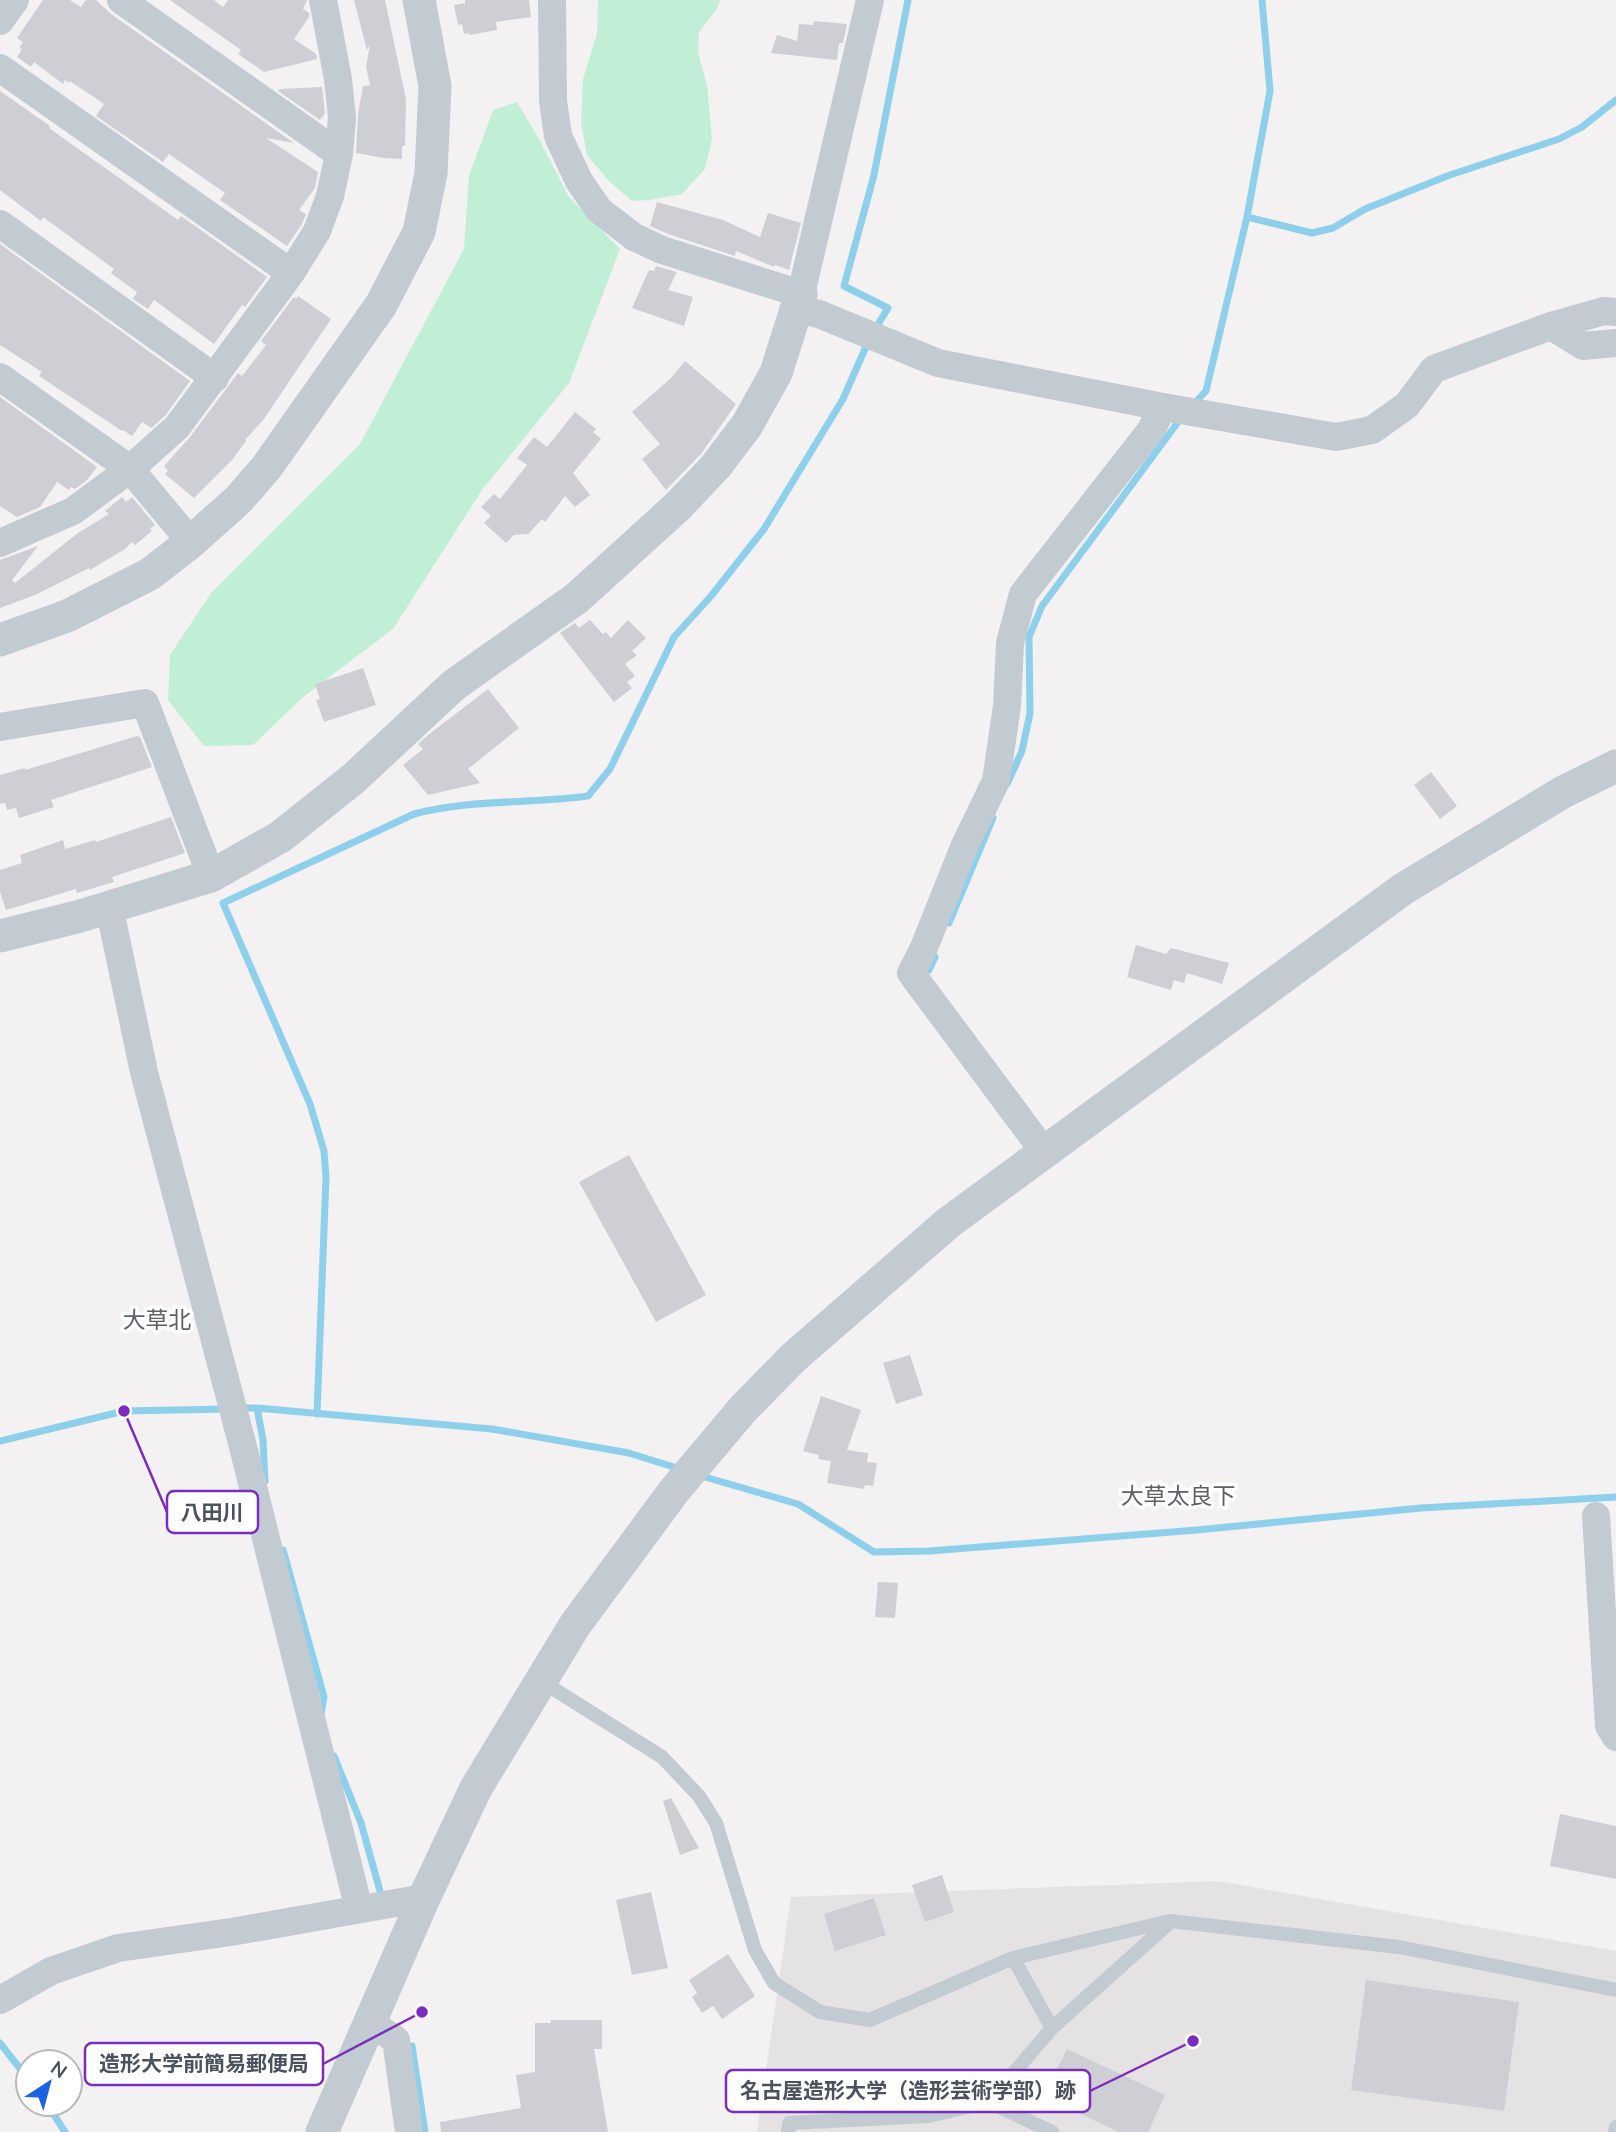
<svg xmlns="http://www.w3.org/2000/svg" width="1616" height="2132" font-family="'Nunito Sans','Noto Sans JP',sans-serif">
<rect width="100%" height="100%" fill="#f3f1f1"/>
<!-- education -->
<path fill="#e4e2e3" d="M 1218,1881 L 1616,1951 L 1616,2132 L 757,2132 L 791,1897 Z"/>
<!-- green -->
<path fill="#c1efd6" d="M 598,0 L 720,0 L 717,9 L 699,32 L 698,52 L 707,85 L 712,139 L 705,169 L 682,194 L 649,200 L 632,201 L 608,180 L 587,155 L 581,123 L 583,79 L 597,34 Z
M 517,102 L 539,139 L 569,197 L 620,249 L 569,383 L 482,490 L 393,629 L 303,697 L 253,745 L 204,746 L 168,700 L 170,655 L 211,593 L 360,444 L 464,249 L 469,176 L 493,110 Z"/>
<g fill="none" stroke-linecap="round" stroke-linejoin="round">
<!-- stream -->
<path stroke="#8ed0eb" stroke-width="7" d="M 1247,217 L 1270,91 L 1262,0
M 874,331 L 888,308 L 844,286 L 874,175 L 908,0
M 1194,404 L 1206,391 L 1247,217 L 1312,233 L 1333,228 L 1365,209 L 1447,176 L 1559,139 L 1582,127 L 1616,100
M 1007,784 L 1022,751 L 1030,713 L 1029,637 L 1042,606 L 1181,418
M 949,923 L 993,818
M 929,970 L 935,957
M 239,1408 L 257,1408 L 492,1429 L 629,1453 L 680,1469
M 257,1408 L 263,1440 L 265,1481
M 317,1414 L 326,1177 L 324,1151 L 310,1104 L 223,903 L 414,814 C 470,799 530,804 588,796 L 610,769 L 674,637 L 711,596 L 764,529 L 843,399 L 868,342
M 0,1441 L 124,1411 L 227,1409
M 698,1475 L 798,1504 L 874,1552 L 930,1551 L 1197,1530 L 1421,1508 L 1616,1497
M 283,1550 L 324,1697 L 321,1715
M 334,1756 L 361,1823 L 380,1891
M 0,2043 L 28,2079
M 412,2046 L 425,2132
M 47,2104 L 65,2132"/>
</g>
<!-- building -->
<path fill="#cecfd5" d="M 43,0 L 70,0 L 81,7 L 86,0 L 96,0 L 111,14 L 294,143 L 266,138 L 318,172 L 315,188 L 299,210 L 306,214 L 302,224 L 287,246 L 220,200 L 225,193 L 169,154 L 163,162 L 96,116 L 104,104 L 70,81 L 69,83 L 65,80 L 63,84 L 34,62 L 31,67 L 17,57 L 22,49 L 19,48 L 23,42 L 17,38 Z
M 170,0 L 214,0 L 223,7 L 228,0 L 307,0 L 303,9 L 309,13 L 309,17 L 294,39 L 316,54 L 317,59 L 264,72 L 238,54 L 241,50 Z
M 354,0 L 385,0 L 406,99 L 405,146 L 402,146 L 402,159 L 384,158 L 356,153 L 358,114 L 363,86 L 370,85 L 366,67 L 370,45 L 367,50 Z
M 465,0 L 529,0 L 531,17 L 496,22 L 497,30 L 469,35 L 469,33 L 464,34 L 462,24 L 458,25 L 454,5 L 465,3 Z
M 814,21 L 847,24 L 843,43 L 839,43 L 837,60 L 771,53 L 777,35 L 797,41 L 799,24 L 813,25 Z
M 322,87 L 325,113 L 320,120 L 278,91 L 280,89 Z
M 0,91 L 50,126 L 49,128 L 178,220 L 181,216 L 267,277 L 245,307 L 242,305 L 214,344 L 154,300 L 148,309 L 133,299 L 137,292 L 111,273 L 114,269 L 43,217 L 41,221 L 0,190 Z
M 657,202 L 723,220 L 760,237 L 768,213 L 801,223 L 789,270 L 775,265 L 774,267 L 736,251 L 735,256 L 668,234 L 650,226 Z
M 0,244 L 190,381 L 165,416 L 151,428 L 142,422 L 132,436 L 123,430 L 122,431 L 39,376 L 42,372 L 0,345 Z
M 656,266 L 677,272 L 668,290 L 693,297 L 684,326 L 632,308 L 649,270 L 654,271 Z
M 298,296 L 331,319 L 264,419 L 245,440 L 246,441 L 232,460 L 194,498 L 165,474 L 168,471 L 164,466 L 190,437 L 238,373 L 242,376 L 266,345 L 261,341 L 294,297 L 296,299 Z
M 685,361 L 736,404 L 701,454 L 666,490 L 642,459 L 660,444 L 632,412 L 670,379 Z
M 0,397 L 97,467 L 87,480 L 75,489 L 71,487 L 69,490 L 57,482 L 40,507 L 17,517 L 0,506 Z
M 575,412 L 596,429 L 593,432 L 601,439 L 573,473 L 590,495 L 575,507 L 565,496 L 545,522 L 542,519 L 528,534 L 514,535 L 506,543 L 484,523 L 491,516 L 481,507 L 494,494 L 500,499 L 527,465 L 517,458 L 534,437 L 547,447 Z
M 122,497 L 126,502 L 132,497 L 155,525 L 150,529 L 152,531 L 135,545 L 132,542 L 125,549 L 90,570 L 89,568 L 35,595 L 0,608 L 0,560 L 38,546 L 12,580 L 15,583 L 78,533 L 109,514 L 105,511 Z
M 590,620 L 603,634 L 606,632 L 611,638 L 628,620 L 646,638 L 632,651 L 637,655 L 625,664 L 635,676 L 627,682 L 632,688 L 614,702 L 560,633 L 575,623 L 579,628 Z
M 363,668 L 376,705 L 324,722 L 316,700 L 320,699 L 315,684 Z
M 488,689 L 519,728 L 468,769 L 480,783 L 428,795 L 403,765 L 423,749 L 418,744 L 428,735 Z
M 137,736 L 140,737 L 152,767 L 51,800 L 54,807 L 19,818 L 16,808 L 7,810 L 5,803 L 0,804 L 0,775 L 25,768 L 25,770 Z
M 1431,772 L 1457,806 L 1440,819 L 1414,785 Z
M 171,817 L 185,853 L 112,877 L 114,882 L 77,893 L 76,889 L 6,910 L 0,892 L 0,870 L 22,863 L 20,855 L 63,840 L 65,849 L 95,840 L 96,842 Z
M 1136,945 L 1166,954 L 1171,948 L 1229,963 L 1222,984 L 1187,973 L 1184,983 L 1174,980 L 1171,990 L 1127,977 Z
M 629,1155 L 706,1295 L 656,1322 L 579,1182 Z
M 910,1355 L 923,1395 L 896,1404 L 883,1363 Z
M 821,1396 L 861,1410 L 847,1450 L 868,1453 L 867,1462 L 877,1463 L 873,1486 L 865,1485 L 864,1489 L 827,1483 L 831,1461 L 818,1459 L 819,1455 L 803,1451 Z
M 878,1582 L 898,1583 L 895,1618 L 875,1617 Z
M 671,1798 L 699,1848 L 680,1855 L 663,1801 Z
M 1560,1814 L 1616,1826 L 1616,1879 L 1550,1866 Z
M 942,1875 L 954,1912 L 925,1922 L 912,1885 Z
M 651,1892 L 668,1968 L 632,1975 L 616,1900 Z
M 874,1898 L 886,1935 L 835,1951 L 824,1914 Z
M 728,1954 L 755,1996 L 722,2019 L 713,2006 L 702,2013 L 692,1997 L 697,1993 L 689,1980 Z
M 1366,1980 L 1519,2002 L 1504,2111 L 1351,2090 Z
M 551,2020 L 602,2020 L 602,2049 L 594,2049 L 608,2132 L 441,2132 L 440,2122 L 521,2108 L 516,2075 L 535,2072 L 535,2023 L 551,2023 Z
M 1067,2049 L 1165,2095 L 1148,2132 L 1119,2132 L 1044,2097 Z"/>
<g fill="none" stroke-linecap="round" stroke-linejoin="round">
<!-- service -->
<path stroke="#c2cad2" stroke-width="14" d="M 541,1681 L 662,1757 L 699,1796 L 716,1823 L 755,1950 L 774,1983 L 820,2012 L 870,2020 L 1013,1958 L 1170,1921 L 1399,1947 L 1616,1990
M 1052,2028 L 1168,1924
M 989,2102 L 1052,2132
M 788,2132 L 789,2123 L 929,2116 L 989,2102 L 1052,2028 L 1013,1958
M 1615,2132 L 1616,2127"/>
<!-- minor -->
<path stroke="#c2cad2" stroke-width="28" d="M 121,0 L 339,154
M 552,0 L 553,101 L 558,136 L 579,181 L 599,210 L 634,237 L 662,250 L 801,294 L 870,0
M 0,21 L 15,0
M 0,68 L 291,273
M 0,224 L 215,378
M 797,309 L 819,314 L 938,363 L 1163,407 L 1336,437 L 1372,430 L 1407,405 L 1434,369 L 1551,326 L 1604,311 L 1616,312
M 1551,326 L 1583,346 L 1616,343
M 0,377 L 130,469 L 191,542
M 0,543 L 73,511 L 130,469 L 177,427 L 291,273 L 317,231 L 330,196 L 339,154 L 342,117 L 338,79 L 323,0
M 0,727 L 145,703 L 211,876
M 109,906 L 144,1072 L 242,1443 L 359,1909
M 1045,1153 L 911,973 L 923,950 L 965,845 L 996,781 L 1007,706 L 1010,643 L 1023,594 L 1151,430 L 1163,407
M 1596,1516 L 1609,1726 L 1616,1737
M 0,2000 L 51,1971 L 118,1948 L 231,1932 L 424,1898
M 370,2022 L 396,2040 L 409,2132"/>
<!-- tertiary -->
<path stroke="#c2cad2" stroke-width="33" d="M 0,640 L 67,616 L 150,574 L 191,542 L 238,500 L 266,468 L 381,305 L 419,232 L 431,173 L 435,86 L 419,0
M 0,936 L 77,917 L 211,876 L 280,837 L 353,779 L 454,685 L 577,598 L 678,506 L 716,466 L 747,425 L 776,373 L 801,294
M 322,2132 L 424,1898 L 476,1788 L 575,1625 L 674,1491 L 743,1409 L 793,1358 L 948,1223 L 1403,889 L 1563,792 L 1616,766"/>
</g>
<g text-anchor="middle" stroke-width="7" stroke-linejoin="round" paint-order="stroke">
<!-- quarter labels -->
<g font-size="23" fill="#5d6066" stroke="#fff">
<text x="157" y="1328">大草北</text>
<text x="1178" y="1504">大草太良下</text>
</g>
</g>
<!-- callouts -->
<path fill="none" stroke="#7b2cbf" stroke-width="2.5" d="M124 1411L167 1512M422 2012L323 2064M1193 2041L1090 2091"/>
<g fill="#7b2cbf" stroke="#fff" stroke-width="2.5">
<circle cx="124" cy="1411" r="7"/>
<circle cx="422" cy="2012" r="7"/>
<circle cx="1193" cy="2041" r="7"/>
</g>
<g fill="#fff" stroke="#7b2cbf" stroke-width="2.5">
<rect x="167" y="1491" width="91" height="42" rx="7"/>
<rect x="85" y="2043" width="238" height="42" rx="7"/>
<rect x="726" y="2070" width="364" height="42" rx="7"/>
</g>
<g font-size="21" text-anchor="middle" font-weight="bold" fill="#49525e">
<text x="212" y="1520">八田川</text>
<text x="204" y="2071">造形大学前簡易郵便局</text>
<text x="908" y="2098">名古屋造形大学（造形芸術学部）跡</text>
</g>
<!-- north arrow -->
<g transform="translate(49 2083) rotate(36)"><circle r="33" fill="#ffffff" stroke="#b6babf" stroke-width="2"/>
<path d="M0-5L12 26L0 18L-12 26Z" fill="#1b62e2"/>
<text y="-10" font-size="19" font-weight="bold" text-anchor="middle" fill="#49525e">N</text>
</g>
</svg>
